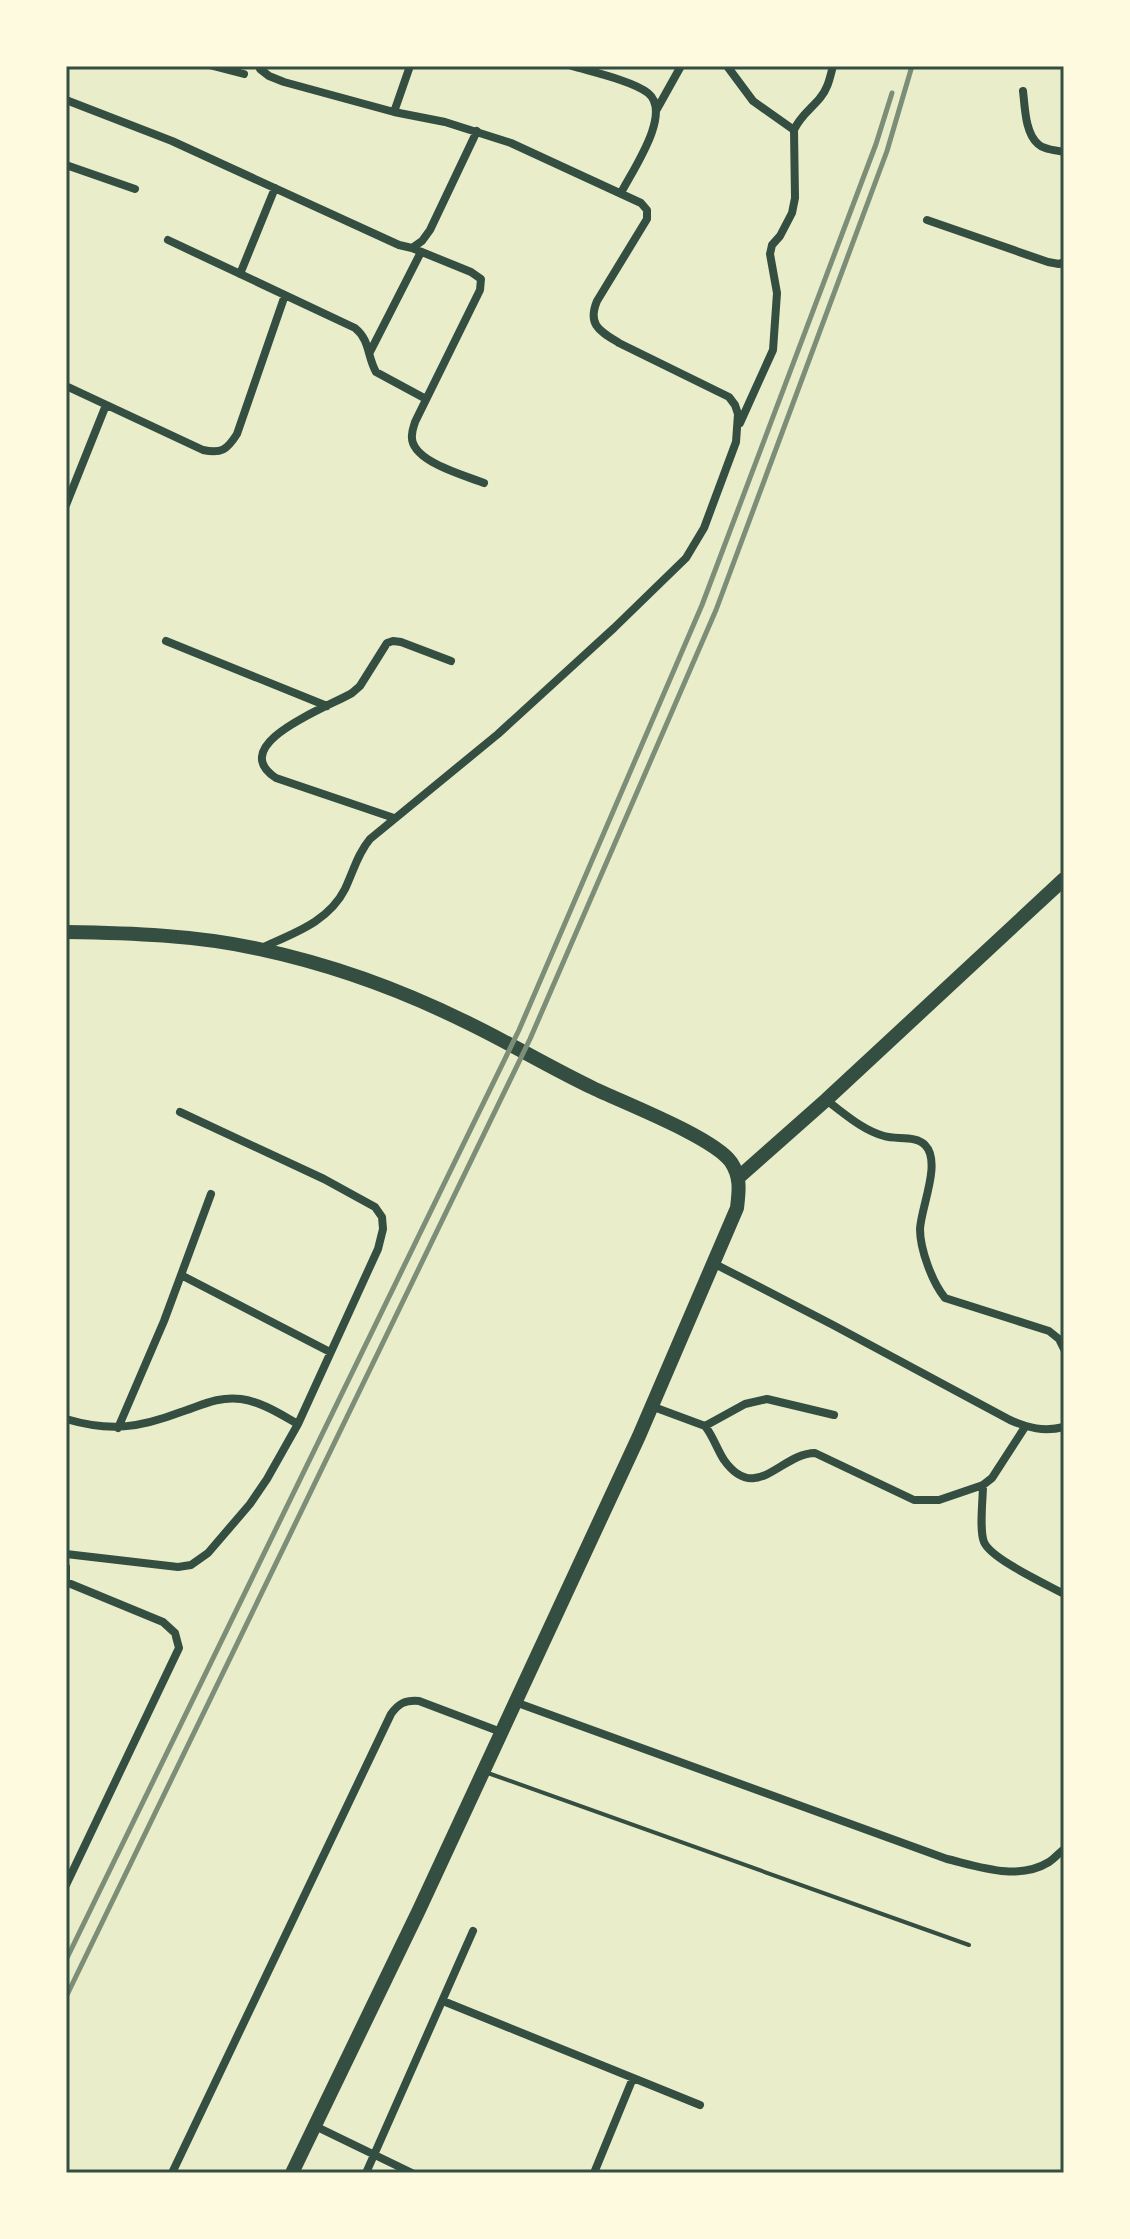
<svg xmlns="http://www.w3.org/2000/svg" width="1130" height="2239" font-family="'Noto Sans',sans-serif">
<rect width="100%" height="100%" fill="#e9edc9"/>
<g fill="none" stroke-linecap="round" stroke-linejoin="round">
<!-- service -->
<path stroke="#344e41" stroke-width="4" d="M 485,1772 L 969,1945"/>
<!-- minor -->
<path stroke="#344e41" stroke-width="8" d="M 213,66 L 244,74
M 572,66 C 592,72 633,81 648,93 C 673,113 632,171 621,193
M 727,66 L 753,101 L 794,130
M 1023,91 C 1025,107 1025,133 1038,144 C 1044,150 1056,150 1064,152
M 66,100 L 172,141 L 399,245 L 412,248 L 422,241 L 430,230 L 477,131
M 657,109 L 681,66
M 394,112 L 410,66
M 66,165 L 135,189
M 927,220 L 1048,262 L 1059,264 L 1064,262
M 168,240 L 355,328 C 370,340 367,356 376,372 L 426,399
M 412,248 L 471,272 L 481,279 L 480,290 L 415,422 C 414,426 412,430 412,435 C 409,461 464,475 484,483
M 240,274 L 275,188
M 370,352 L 421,252
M 66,386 L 203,450 C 221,454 227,450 237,434 L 285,295
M 740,423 L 773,350 L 777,293 L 770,254 L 772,245 L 780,236 L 792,213 L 795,198 L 794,130 C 800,116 811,109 820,98 C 828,89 830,77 833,66
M 66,505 L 106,405
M 166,641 L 327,706
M 394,818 L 276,778 C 224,744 331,706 352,693 L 360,686 L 387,643 L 393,641 L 401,642 L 451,661
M 259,949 C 291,934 328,923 345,889 C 353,872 358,853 370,839 L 498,734 L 614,628 L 686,558 L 704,528 L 736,442 L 738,414 L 735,405 L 729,397 L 619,343 C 600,331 587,325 597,301 L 647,219 L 647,210 L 641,203 L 511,143 L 445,122 L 394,112 L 284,82 L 269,76 L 260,69 L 260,66
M 826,1100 C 844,1113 862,1130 884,1136 C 896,1140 916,1135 925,1145 C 942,1162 921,1207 920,1229 C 920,1249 932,1282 945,1298 L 1049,1331 L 1059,1339 L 1064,1349
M 713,1263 L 833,1325 L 1010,1420 C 1028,1428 1044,1432 1064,1427
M 181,1275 L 330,1352
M 651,1406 L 705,1426 C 713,1436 717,1449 724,1460 C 756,1505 781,1453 815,1453 L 914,1500 L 939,1500 L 983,1485 L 992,1478 L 1025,1427
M 66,1419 C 110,1432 139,1428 181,1412 C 202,1405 219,1396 241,1399 C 262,1402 280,1414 298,1424
M 705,1426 L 745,1404 L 767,1399 L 834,1415
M 118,1428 L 164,1321 L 211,1194
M 983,1485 C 983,1499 979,1530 984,1542 C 991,1559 1046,1584 1064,1594
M 66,1554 L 178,1567 L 191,1565 L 208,1553 L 250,1504 L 267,1479 L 298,1424 L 378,1249 L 383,1229 L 382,1217 L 375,1207 L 324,1179 L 180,1112
M 66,1567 L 66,1580
M 66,1582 L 163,1622 L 175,1633 L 179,1648 L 66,1885
M 515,1702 L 947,1859 C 980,1867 1018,1881 1049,1862 C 1054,1859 1059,1853 1064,1849
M 443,2001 L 700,2105
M 315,2126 L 412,2173
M 172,2173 L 391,1714 C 399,1703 405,1700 419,1701 L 501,1732
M 366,2173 L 473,1931
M 594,2173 L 633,2078"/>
<!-- primary -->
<path stroke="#344e41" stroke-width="14" d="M 739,1177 L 826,1100 L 1064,879"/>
<!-- trunk -->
<path stroke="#344e41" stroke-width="14" d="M 66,932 C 130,933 196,935 259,949 C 329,964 399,989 464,1021 C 508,1042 549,1067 593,1088 C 624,1103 713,1137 731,1162 C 741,1177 739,1191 737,1208 L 639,1436 L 419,1910 L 292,2173"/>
<!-- rail -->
<path stroke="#7c8e77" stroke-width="5" d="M 66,1960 L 519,1030 L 702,605 L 876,144 L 892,93
M 66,1997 L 530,1039 L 716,610 L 887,151 L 912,66"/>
</g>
<!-- border -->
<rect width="1130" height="2239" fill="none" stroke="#fefae0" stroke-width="136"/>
<rect x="68" y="68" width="994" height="2103" fill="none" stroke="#344e41" stroke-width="3"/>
</svg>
